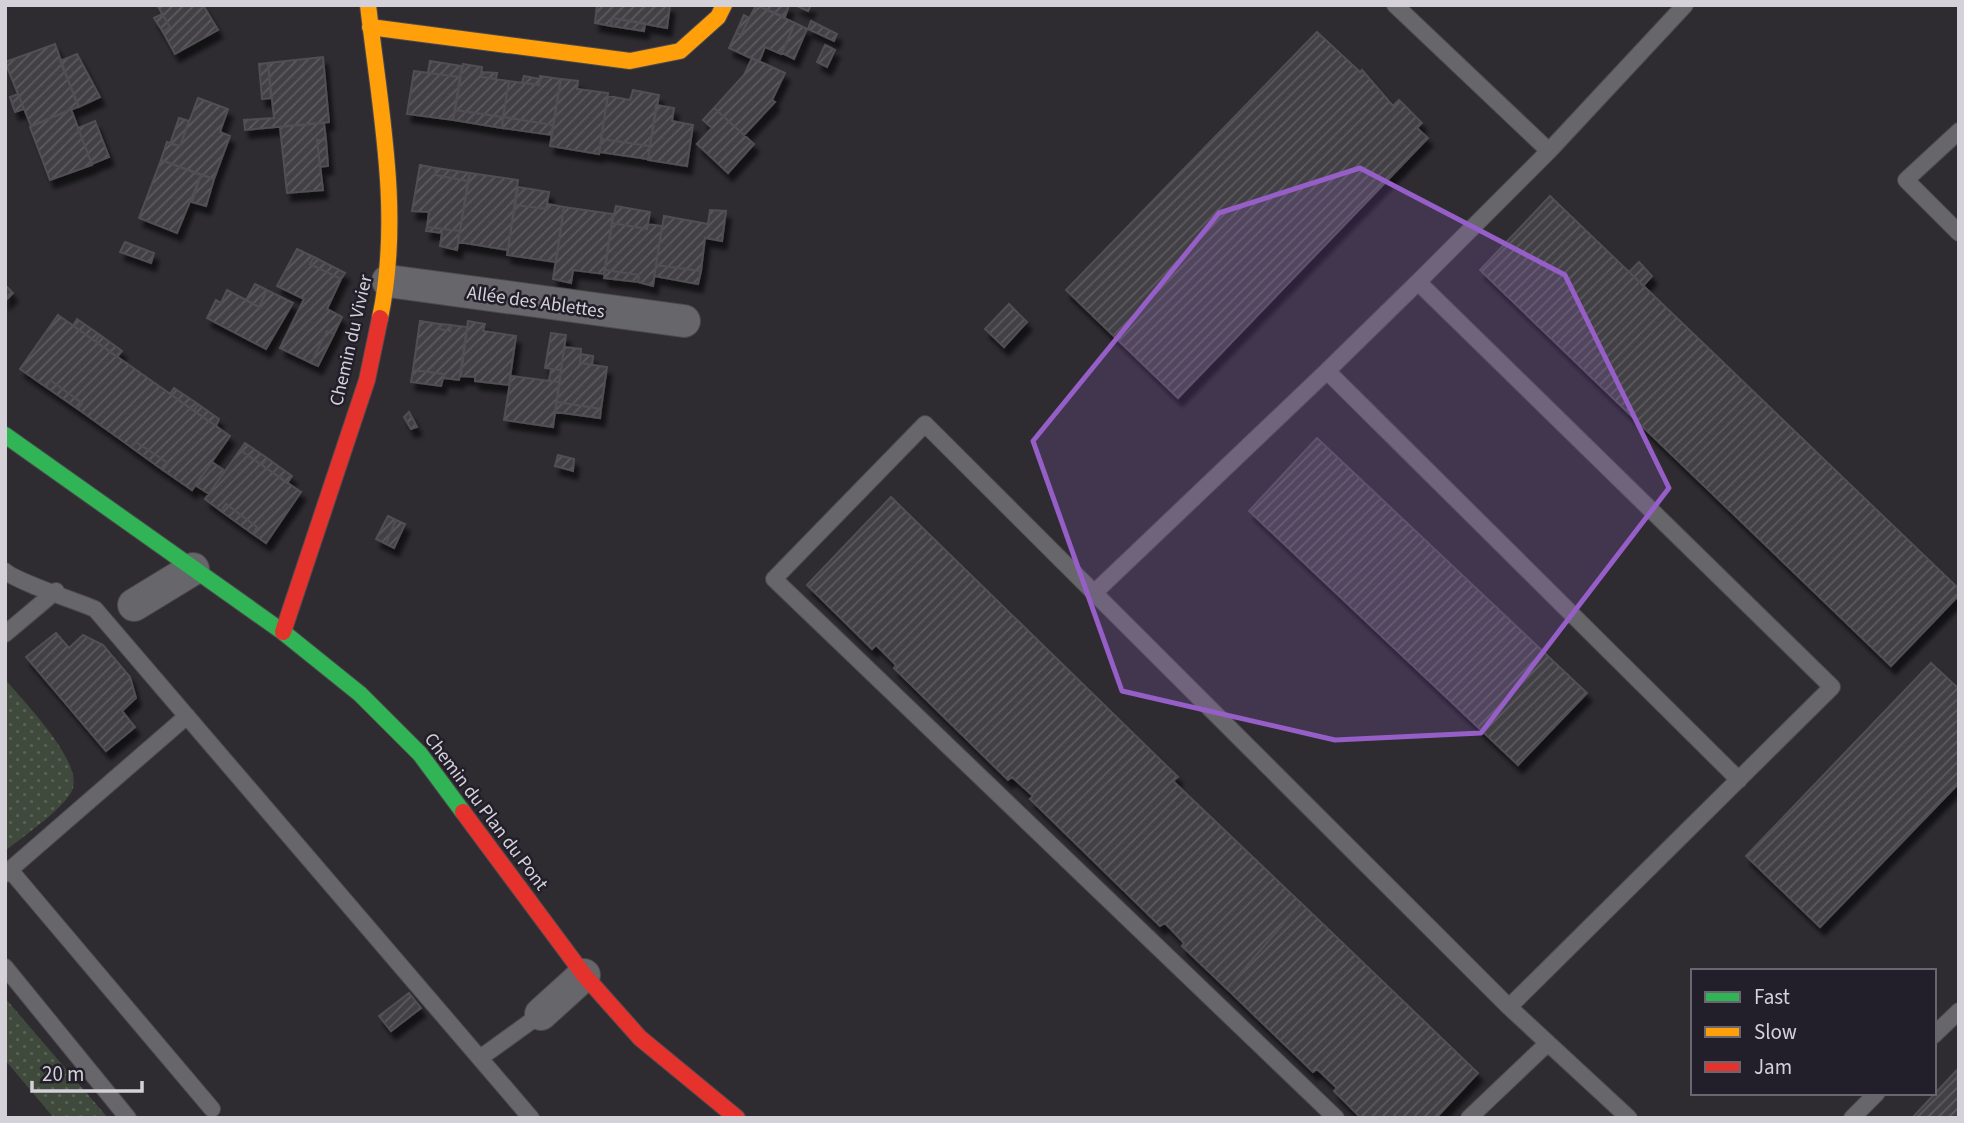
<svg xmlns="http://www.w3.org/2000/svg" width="1964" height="1123" font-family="'Source Sans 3',sans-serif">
<defs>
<pattern id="grass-dots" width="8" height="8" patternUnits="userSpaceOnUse" patternTransform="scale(1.75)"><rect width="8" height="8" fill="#3f493c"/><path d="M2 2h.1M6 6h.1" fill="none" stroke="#5a6258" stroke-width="1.8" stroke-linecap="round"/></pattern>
<pattern id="building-hatch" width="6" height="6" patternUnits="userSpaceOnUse" patternTransform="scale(1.75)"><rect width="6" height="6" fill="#424145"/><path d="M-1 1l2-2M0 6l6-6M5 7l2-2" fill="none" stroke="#5c5b5f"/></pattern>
<filter id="shadow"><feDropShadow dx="4.5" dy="8" stdDeviation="2" flood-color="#0009"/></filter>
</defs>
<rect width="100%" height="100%" fill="#2e2c31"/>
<!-- grass -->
<path fill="url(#grass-dots)" d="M 5,679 C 23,701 81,759 73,788 C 68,806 21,838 5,851 Z
M 5,998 L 108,1118 L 54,1118 L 5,1060 Z"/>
<!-- building -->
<path fill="url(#building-hatch)" stroke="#514f54" stroke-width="2" filter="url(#shadow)" d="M 157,5 L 203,5 L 218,30 L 175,54 L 163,32 L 170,27 Z
M 597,5 L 670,5 L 667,28 L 612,18 L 611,26 L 595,23 Z
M 756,5 L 795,23 L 781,54 L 765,47 L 759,62 L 729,48 L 736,33 L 741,35 Z
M 756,5 L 789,5 L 785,17 Z
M 795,5 L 811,5 L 808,11 Z
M 162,14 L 170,27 L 163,32 L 154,18 Z
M 744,15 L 749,18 L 741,35 L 736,33 Z
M 612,18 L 645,23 L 644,31 L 611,26 Z
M 811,21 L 837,34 L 834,41 L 808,29 Z
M 795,23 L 807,29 L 794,59 L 782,53 Z
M 1317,32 L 1360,72 L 1362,70 L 1393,106 L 1399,100 L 1422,123 L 1417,128 L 1428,138 L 1178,398 L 1066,290 Z
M 55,44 L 78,107 L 31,126 L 5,62 Z
M 825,45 L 835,50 L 827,67 L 817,62 Z
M 77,54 L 100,97 L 79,107 L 60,61 Z
M 323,57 L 329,122 L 245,130 L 244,120 L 274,118 L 268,63 Z
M 752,58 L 785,73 L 772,100 L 775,102 L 744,135 L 714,108 L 744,75 Z
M 430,61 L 462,66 L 460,77 L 428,73 Z
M 268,63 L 271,98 L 262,99 L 259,64 Z
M 463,64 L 482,67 L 481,77 L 509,81 L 503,117 L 455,110 Z
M 414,71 L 460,77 L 453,120 L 407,114 Z
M 482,72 L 497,73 L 496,79 L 481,77 Z
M 524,76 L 540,79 L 539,85 L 522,83 Z
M 540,76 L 561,79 L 553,125 L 503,117 L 509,81 L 539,85 Z
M 561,79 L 578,81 L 577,89 L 608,93 L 599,154 L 550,146 Z
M 633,90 L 659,95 L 650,146 L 601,139 L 608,96 L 630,100 Z
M 18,94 L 24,109 L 15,112 L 10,97 Z
M 198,98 L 228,109 L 220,132 L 230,136 L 214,179 L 161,160 L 167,142 L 180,146 Z
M 656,105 L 674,108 L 672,121 L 693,125 L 687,166 L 648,160 Z
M 714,108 L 754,144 L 728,173 L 697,144 L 712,128 L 703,120 Z
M 71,109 L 92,165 L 50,180 L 30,127 Z
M 455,110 L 503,117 L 502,128 L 453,120 Z
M 503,117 L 553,125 L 551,135 L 502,128 Z
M 179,118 L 189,121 L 180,146 L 170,144 Z
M 95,121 L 109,157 L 92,164 L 78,128 Z
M 324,123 L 326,140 L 317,140 L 323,190 L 287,193 L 280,127 Z
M 601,139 L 650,146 L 648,159 L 599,152 Z
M 317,140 L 326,140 L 328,166 L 320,167 Z
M 161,160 L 201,175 L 177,233 L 139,218 Z
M 420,165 L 436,168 L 435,175 L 468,181 L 460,231 L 427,227 L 429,212 L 412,211 Z
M 436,168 L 470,173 L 468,181 L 435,175 Z
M 470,173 L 518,180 L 508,250 L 458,242 Z
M 201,175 L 214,179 L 206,206 L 192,202 Z
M 518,187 L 549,192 L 546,209 L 515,205 Z
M 1550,196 L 1959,589 L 1959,595 L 1891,666 L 1480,270 Z
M 548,204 L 564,207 L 556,262 L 507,255 L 515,205 L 548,209 Z
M 616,206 L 650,212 L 647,229 L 612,223 Z
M 564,207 L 613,214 L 604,274 L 573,270 L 571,283 L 553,279 Z
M 710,210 L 726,211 L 722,241 L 705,238 L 701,271 L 656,265 L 664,216 L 708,224 Z
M 612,223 L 647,229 L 648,224 L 662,226 L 653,286 L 638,282 L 639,275 L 605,270 Z
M 427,227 L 460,231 L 457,250 L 440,246 L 442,233 L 426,231 Z
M 125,242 L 154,253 L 151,263 L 120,252 Z
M 297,249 L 314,257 L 310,264 L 341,279 L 327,309 L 342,317 L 334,334 L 327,331 L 311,363 L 280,348 L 304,299 L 277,286 Z
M 314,257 L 345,273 L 341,279 L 310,264 Z
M 1639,262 L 1652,276 L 1643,286 L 1629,272 Z
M 656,265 L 701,271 L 698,284 L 654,276 Z
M 605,270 L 639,275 L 638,282 L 604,278 Z
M 255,284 L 267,290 L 259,307 L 246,300 Z
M 5,285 L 13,293 L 5,301 Z
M 227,290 L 259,307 L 267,290 L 293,303 L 266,349 L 207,318 L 216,300 L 221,303 Z
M 1009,304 L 1027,322 L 1004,347 L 985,329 Z
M 58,315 L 230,436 L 192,490 L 163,470 L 168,463 L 136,442 L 131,447 L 78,409 L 82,403 L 50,380 L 46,387 L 20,369 Z
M 77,319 L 100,335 L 95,341 L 73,326 Z
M 420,321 L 440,324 L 439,329 L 450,331 L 451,325 L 467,327 L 459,380 L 444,378 L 444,374 L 413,370 Z
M 468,321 L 485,324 L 483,331 L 516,336 L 509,385 L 475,381 L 475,377 L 461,376 Z
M 440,324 L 451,325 L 450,331 L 439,329 Z
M 327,331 L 334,334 L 318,366 L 311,363 Z
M 551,333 L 566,335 L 561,370 L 545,368 Z
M 100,335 L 122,351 L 117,357 L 95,341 Z
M 564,347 L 581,349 L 580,363 L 607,367 L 601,409 L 557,402 Z
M 581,354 L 593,356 L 592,365 L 580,363 Z
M 551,369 L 561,370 L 559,382 L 549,381 Z
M 413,370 L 444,374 L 441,386 L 411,382 Z
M 511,376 L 559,382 L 553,427 L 504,420 Z
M 50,380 L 82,403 L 78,409 L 46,387 Z
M 174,388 L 198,404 L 194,411 L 170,394 Z
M 557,402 L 601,409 L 600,418 L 555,412 Z
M 198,404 L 219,419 L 216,426 L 194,411 Z
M 409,412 L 417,427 L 411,429 L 404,417 Z
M 1317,438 L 1587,693 L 1518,765 L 1249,511 Z
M 136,442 L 168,463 L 163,470 L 131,447 Z
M 245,443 L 267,458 L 262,465 L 240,450 Z
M 240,450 L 301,492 L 266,543 L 253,534 L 257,527 L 226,504 L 221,511 L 205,499 Z
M 558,455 L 574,459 L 573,471 L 555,466 Z
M 267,458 L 292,476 L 287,483 L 262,465 Z
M 212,462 L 225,471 L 209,494 L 195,485 Z
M 891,497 L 1178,777 L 1173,781 L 1301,903 L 1227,989 L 1182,946 L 1184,943 L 1165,923 L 1160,926 L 1030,799 L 1033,796 L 1012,777 L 1008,780 L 894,668 L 896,665 L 876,645 L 872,649 L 807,585 Z
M 226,504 L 257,527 L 253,534 L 221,511 Z
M 388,516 L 396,520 L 386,544 L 376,539 Z
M 396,520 L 405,524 L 394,548 L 386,544 Z
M 56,633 L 69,648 L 83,635 L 103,645 L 130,677 L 136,698 L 122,711 L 135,727 L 106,751 L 26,657 Z
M 1931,663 L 1959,689 L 1959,783 L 1820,927 L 1746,856 Z
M 1301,903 L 1478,1073 L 1436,1118 L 1361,1118 L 1334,1091 L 1337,1088 L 1317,1069 L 1313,1072 L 1227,989 Z
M 409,993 L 421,1008 L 391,1031 L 379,1016 Z
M 1957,1070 L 1959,1118 L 1912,1118 Z"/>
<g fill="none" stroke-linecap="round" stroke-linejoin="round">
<defs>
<path id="lane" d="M 1395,5 L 1549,151
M 1959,131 L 1906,180 L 1959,233
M 1418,282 L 1549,151 L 1685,5
M 5,571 C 15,581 76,601 95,609 L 531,1118
M 1094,593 L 1327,371
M 5,634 L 56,591
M 10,870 L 212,1109
M 5,874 L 187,716
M 5,967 L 128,1118
M 1934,1035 L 1959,1011
M 480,1058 L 541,1014
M 1336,1118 L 774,579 L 925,424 L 1509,1007
M 1469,1118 L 1548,1043
M 1629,1118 L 1509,1007 L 1832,687 L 1418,282 L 1327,371 L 1739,780
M 1852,1118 L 1877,1093"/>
<path id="street" d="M 388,281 L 684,321
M 134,605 L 193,569
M 541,1014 L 584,975"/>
<path id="fast" d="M 5,435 L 283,632 L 360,694 L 420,754 L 463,812"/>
<path id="slow" d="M 368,5 C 380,109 402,215 380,318
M 370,27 L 630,61 L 680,51 L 718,17 L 724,5"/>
<path id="jam" d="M 283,632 L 367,380 L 380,318
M 463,812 L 584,975 L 640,1038 L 737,1118"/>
</defs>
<!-- lane casing -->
<use href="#lane" stroke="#4c4a4f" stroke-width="18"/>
<!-- street casing -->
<use href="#street" stroke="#4c4a4f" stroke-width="34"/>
<!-- fast casing -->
<use href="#fast" stroke="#4c4a4f" stroke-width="18"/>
<!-- slow casing -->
<use href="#slow" stroke="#4c4a4f" stroke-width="18"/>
<!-- jam casing -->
<use href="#jam" stroke="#4c4a4f" stroke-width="18"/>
<!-- lane -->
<use href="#lane" stroke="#67666a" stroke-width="16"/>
<!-- street -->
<use href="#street" stroke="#67666a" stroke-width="32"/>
<!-- fast -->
<use href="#fast" stroke="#30b455" stroke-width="16"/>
<!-- slow -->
<use href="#slow" stroke="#ff9f0a" stroke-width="16"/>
<!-- jam -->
<use href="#jam" stroke="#e5322d" stroke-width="16"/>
</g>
<!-- marked area -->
<path fill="#965ec7" fill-opacity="0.2" stroke="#965ec7" stroke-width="5" stroke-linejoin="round" d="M 1360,168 L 1565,275 L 1669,488 L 1481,733 L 1335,740 L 1122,691 L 1033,441 L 1219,213 Z"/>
<g text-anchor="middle" stroke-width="5" stroke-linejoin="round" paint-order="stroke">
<!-- street labels -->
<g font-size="19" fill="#d4d1d9" stroke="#231f2a">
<text transform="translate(536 301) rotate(8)" y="7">Allée des Ablettes</text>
<text transform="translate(350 340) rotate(-77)" y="7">Chemin du Vivier</text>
<text transform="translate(487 811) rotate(53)" y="7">Chemin du Plan du Pont</text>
</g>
</g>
<!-- border -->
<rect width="1964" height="1123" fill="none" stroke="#d4d1d9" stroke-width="14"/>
<!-- legend -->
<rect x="1691" y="969" width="245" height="126" fill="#231f2a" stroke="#6a6670" stroke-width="2"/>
<rect x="1705" y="992" width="35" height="10" fill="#30b455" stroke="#6a6670" stroke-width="2"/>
<text x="1754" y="1004" font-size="21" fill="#d4d1d9">Fast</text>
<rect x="1705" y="1027" width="35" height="10" fill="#ff9f0a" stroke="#6a6670" stroke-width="2"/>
<text x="1754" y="1039" font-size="21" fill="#d4d1d9">Slow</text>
<rect x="1705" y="1062" width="35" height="10" fill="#e5322d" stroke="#6a6670" stroke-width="2"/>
<text x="1754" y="1074" font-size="21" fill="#d4d1d9">Jam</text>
<!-- scale -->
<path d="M32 1081v10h110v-10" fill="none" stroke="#d4d1d9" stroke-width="3.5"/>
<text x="42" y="1081" font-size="21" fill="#d4d1d9" stroke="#231f2a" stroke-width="5" paint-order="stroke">20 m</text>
</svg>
